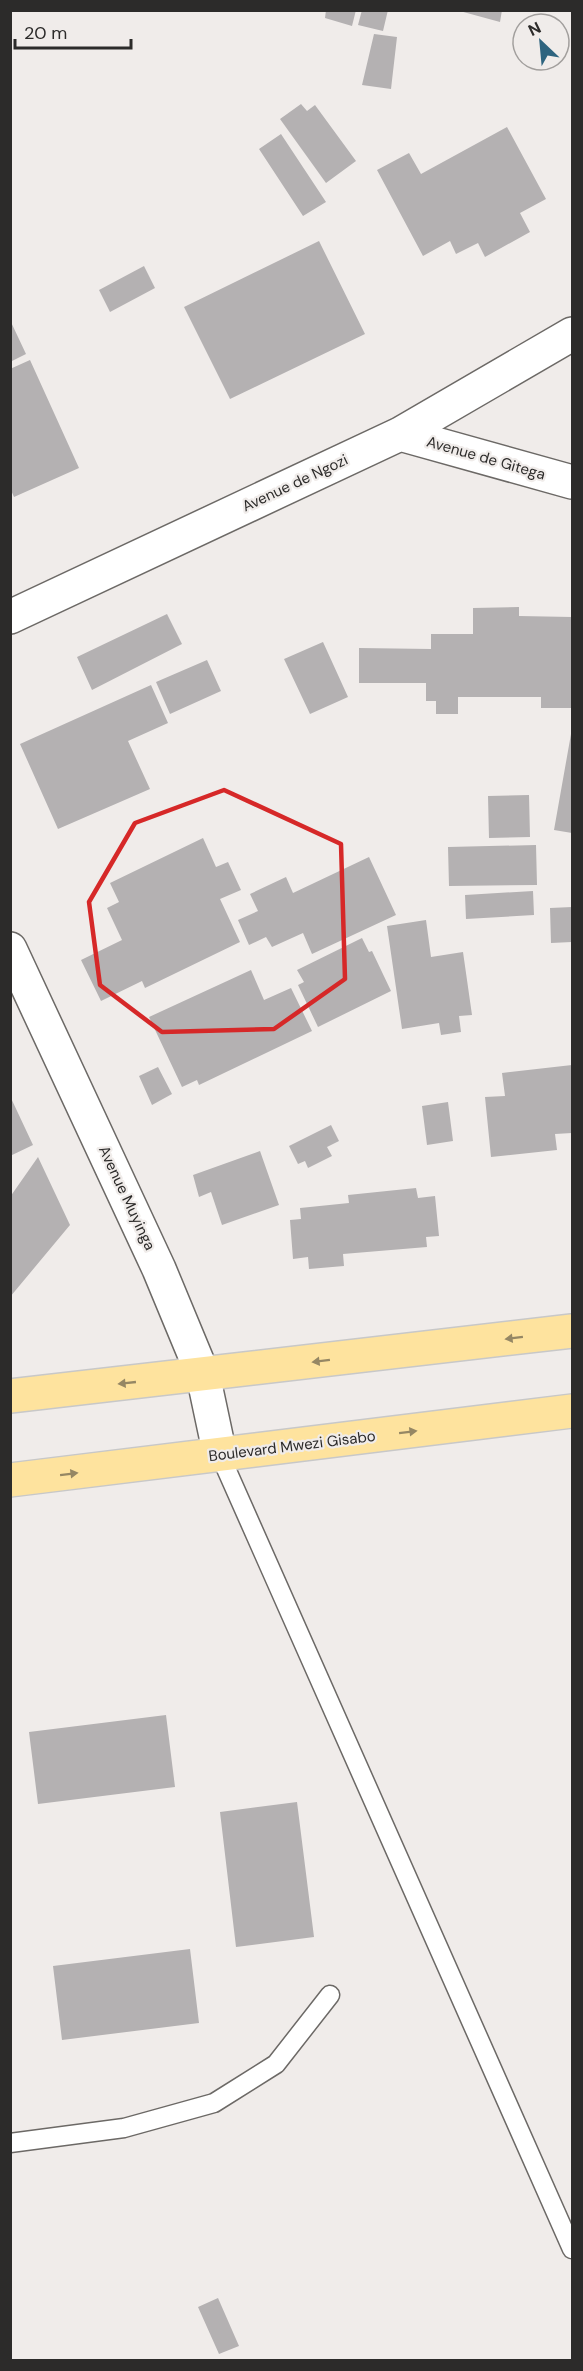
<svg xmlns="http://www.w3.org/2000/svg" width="583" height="2371" font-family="'DM Sans',sans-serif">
<rect width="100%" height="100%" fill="#f0ecea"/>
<!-- building -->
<path fill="#b4b1b2" d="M 326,10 L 356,10 L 352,26 L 325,18 Z
M 362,10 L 388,10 L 383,31 L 358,25 Z
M 456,10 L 502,10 L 500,22 Z
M 374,34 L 397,37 L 391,89 L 362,85 Z
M 301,104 L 307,111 L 315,105 L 356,161 L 326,183 L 280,119 Z
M 507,127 L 546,199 L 520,213 L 530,232 L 485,257 L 478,243 L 456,254 L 450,241 L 423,256 L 377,170 L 409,153 L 421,174 Z
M 281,134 L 326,202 L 303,216 L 259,149 Z
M 319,241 L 365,334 L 230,399 L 184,307 Z
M 144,266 L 155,288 L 110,312 L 99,290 Z
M 10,320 L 26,354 L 10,362 Z
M 30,360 L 79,468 L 14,497 L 10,488 L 10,369 Z
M 519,607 L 519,616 L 572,617 L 572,708 L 541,708 L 541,697 L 458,697 L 458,714 L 436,714 L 436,701 L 426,701 L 426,683 L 359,683 L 359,648 L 431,649 L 431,634 L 473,634 L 473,608 Z
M 167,614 L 182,644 L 92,690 L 77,657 Z
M 323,642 L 348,697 L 310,714 L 284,659 Z
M 207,660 L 221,691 L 170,714 L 156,682 Z
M 151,685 L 168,723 L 128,741 L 150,789 L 58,829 L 20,744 Z
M 571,734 L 572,734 L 572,833 L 554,830 Z
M 529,795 L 530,837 L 489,838 L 488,796 Z
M 203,838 L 216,867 L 228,862 L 241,890 L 220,899 L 240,942 L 145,988 L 142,981 L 101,1001 L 81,960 L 122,940 L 107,908 L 119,902 L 110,883 Z
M 536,845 L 537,885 L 449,886 L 448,847 Z
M 369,857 L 396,915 L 312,954 L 303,933 L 272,947 L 266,937 L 249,945 L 238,920 L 258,911 L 250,894 L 286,877 L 293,893 Z
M 533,891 L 534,915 L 466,919 L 465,895 Z
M 572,907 L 572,942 L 551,943 L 550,908 Z
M 426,920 L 431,957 L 463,952 L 472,1015 L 459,1016 L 461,1032 L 441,1035 L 439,1023 L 402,1029 L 387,926 Z
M 362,938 L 369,952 L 372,951 L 391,991 L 318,1027 L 298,985 L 304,982 L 297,970 Z
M 251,970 L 264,1000 L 291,988 L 312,1031 L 199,1085 L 197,1080 L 182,1087 L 149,1017 Z
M 572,1065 L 572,1133 L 555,1134 L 557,1150 L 491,1157 L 485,1097 L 505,1096 L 502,1073 Z
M 158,1067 L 172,1094 L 152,1105 L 139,1076 Z
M 10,1096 L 33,1145 L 10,1156 Z
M 448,1102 L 453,1141 L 427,1145 L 422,1106 Z
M 331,1125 L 339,1141 L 327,1147 L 332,1156 L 308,1168 L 305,1161 L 298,1164 L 289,1146 Z
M 260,1151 L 279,1205 L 222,1225 L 211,1192 L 199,1197 L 193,1175 Z
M 38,1157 L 70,1225 L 10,1297 L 10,1197 Z
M 416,1188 L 418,1198 L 435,1196 L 439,1236 L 426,1237 L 427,1247 L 343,1254 L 344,1266 L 309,1269 L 308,1257 L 293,1259 L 290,1220 L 301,1219 L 300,1208 L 349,1203 L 348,1195 Z
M 166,1715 L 175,1787 L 38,1804 L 29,1732 Z
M 297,1802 L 314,1937 L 236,1947 L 220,1812 Z
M 190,1949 L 199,2023 L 62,2040 L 53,1966 Z
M 218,2298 L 239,2346 L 219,2354 L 198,2307 Z"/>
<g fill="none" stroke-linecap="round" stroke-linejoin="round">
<defs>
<path id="lane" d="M 220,1455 L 572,2249
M 10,2143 L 124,2128 L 214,2103 L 276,2064 L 330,1995"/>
<path id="street" d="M 400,434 L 572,482
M 10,617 L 400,434 L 572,334"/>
<path id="secondary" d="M 10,949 L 159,1269 L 203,1375 L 220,1455"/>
<path id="primary" d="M 10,1396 L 572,1331
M 10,1480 L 572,1411"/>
</defs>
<!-- lane casing -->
<use href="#lane" stroke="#6c6966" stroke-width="21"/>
<!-- street casing -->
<use href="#street" stroke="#6c6966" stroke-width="36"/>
<!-- secondary casing -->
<use href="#secondary" stroke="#6c6966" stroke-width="36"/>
<!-- primary casing -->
<use href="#primary" stroke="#c8c8c8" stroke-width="36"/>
<!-- lane -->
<use href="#lane" stroke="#fff" stroke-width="18"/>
<!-- street -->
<use href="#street" stroke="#fff" stroke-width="33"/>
<!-- secondary -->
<use href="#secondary" stroke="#fff" stroke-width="33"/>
<!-- primary -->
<use href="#primary" stroke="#fee39e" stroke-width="33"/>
</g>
<!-- one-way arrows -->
<defs><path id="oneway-solid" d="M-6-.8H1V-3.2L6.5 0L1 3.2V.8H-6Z" transform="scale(1.5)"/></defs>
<g fill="#958764">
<use href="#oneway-solid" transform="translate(514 1338) rotate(173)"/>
<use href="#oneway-solid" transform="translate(321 1361) rotate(173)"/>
<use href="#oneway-solid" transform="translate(127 1383) rotate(174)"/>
<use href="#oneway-solid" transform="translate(408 1432) rotate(-7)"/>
<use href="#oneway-solid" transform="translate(69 1474) rotate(-7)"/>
</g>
<!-- marked area -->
<path fill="none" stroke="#d62828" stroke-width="4.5" stroke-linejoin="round" d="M 224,790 L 341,844 L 345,979 L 274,1029 L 162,1032 L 100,985 L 89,902 L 135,823 Z"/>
<g text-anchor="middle" stroke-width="4.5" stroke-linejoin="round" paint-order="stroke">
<!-- street labels -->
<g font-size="15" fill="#2c2b2a" stroke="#f0ecea">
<text transform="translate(486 458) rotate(16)" y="5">Avenue de Gitega</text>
<text transform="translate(295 483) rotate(-25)" y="5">Avenue de Ngozi</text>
<text transform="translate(127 1198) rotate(65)" y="5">Avenue Muyinga</text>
<text transform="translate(292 1446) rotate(-7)" y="5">Boulevard Mwezi Gisabo</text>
</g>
</g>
<!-- border -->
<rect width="583" height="2371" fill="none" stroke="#2c2b2a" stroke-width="24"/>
<!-- north arrow -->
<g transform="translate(541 42) rotate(334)"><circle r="28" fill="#f0ecea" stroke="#a29f9d" stroke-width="1.5"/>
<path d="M0-4.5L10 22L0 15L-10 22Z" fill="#2e647f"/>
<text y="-9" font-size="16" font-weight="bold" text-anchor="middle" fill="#2c2b2a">N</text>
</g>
<!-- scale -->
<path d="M15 39v9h116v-9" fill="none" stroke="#2c2b2a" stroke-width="3"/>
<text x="24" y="39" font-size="18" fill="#2c2b2a" stroke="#f0ecea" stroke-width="4.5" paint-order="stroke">20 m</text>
</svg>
